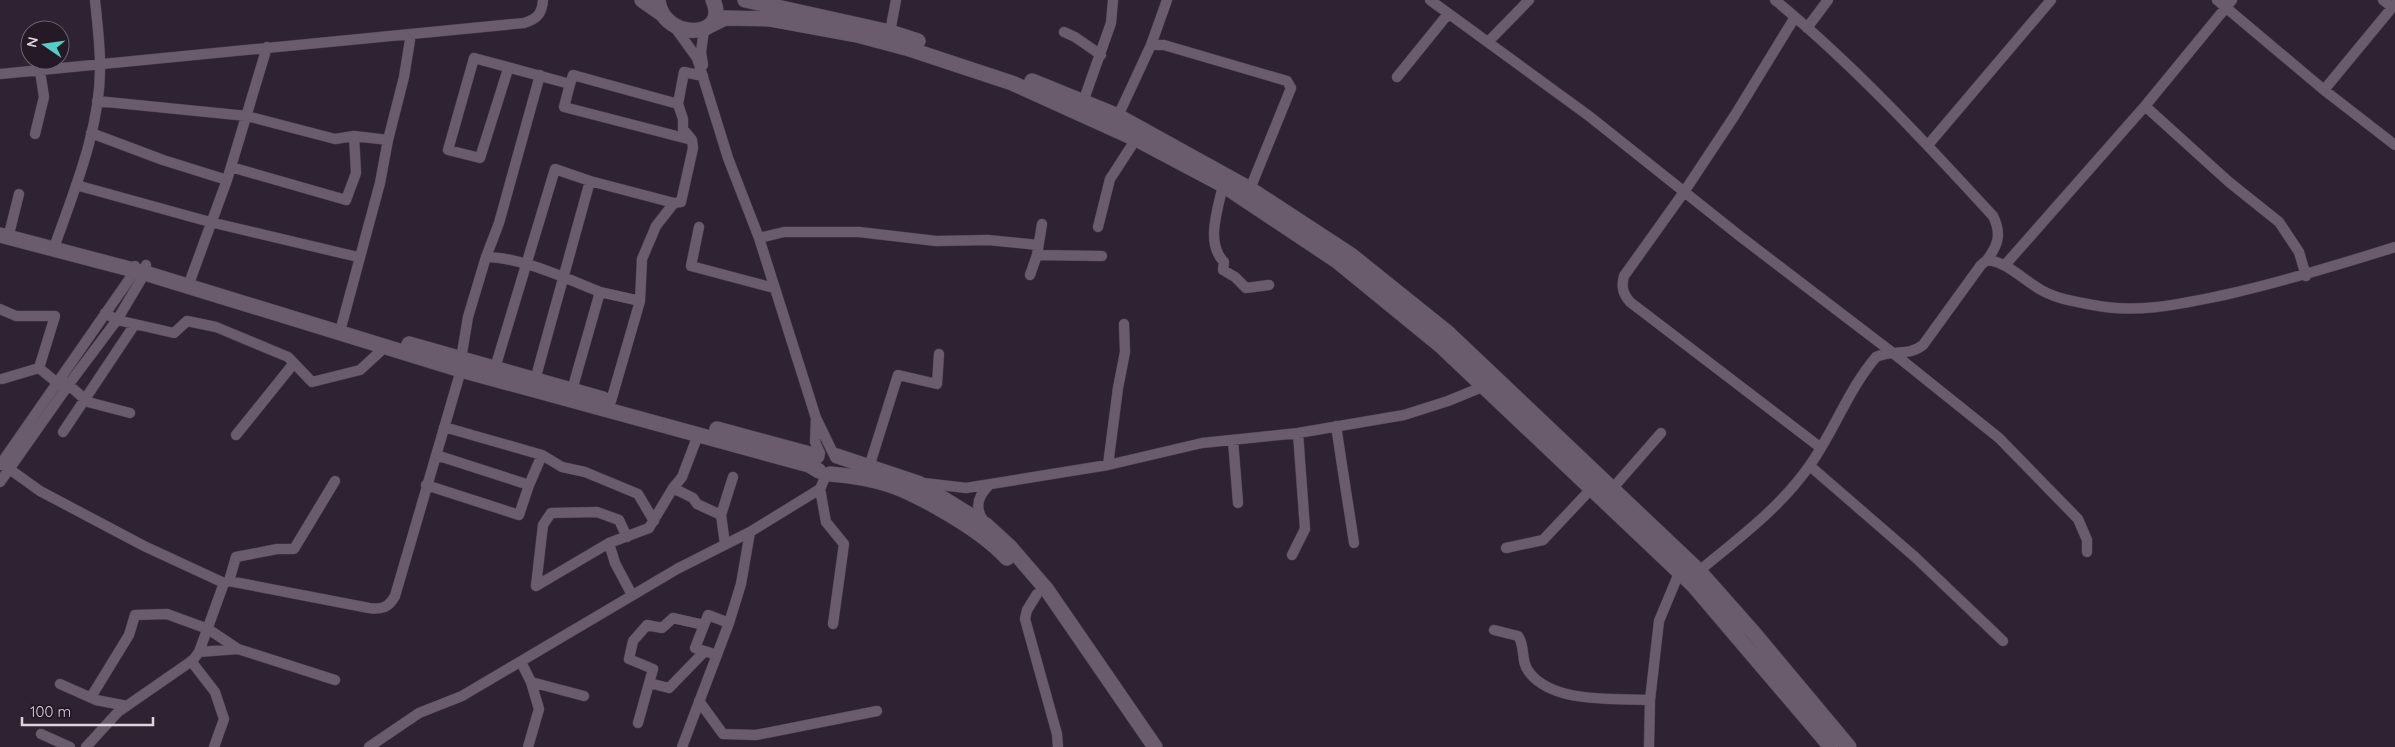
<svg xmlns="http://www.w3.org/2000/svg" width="2395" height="747" font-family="Quicksand,sans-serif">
<rect width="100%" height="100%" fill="#2f2232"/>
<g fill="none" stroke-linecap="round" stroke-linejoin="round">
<defs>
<path id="street" d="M 1430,0 L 1589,116 L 1741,237 L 1893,353 L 1999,438 L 2078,519 L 2087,540 L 2087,552
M 1775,0 C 1854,65 1924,141 1993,216 C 2002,234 1998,245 1987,260
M 2217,0 L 2324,90 L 2395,145
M 2383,0 L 2392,7
M 1795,17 L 1735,115 L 1684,192 L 1624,276 C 1621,287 1623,294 1630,302 L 1821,448
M 674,26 L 697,58 L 728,158 L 759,238 L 816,418 L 833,453
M 1807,28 L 1828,0
M 890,32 L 896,0
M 1064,32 L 1075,37 L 1101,55
M 1488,42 L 1529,0
M 1151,45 L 1164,45 L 1287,81 L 1291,88 L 1250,189
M 703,65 L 701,52 L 704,30
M 508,69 L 480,158 L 448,150 L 474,58 L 570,84 L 564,107 L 692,140
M 0,74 L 524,23 C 537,19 542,14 543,0
M 1397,77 L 1448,14
M 570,84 L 573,75 L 678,104
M 2324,90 L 2395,4
M 97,101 L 247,116 L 335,139 L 354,136 L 388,140
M 1083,102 L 1111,23 L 1113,0
M 2145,106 L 2229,182 L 2279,222 L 2299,252 L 2306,276
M 1118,116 L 1151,45 L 1167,0
M 91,133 L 163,160 L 227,180
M 35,134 L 44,97 L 40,71
M 1928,145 L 2051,0
M 231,167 L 346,200 L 356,173 L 354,136
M 76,185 L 210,222 L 358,257
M 1223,185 C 1218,209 1205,243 1224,262 L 1223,270 L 1235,277 L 1246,288 L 1269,285
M 699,227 L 691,266 L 774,288
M 1098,227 L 1110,179 L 1136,139
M 10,230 L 19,194
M 759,238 L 784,232 L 859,232 L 936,241 L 988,240 L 1038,245
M 56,242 C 76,186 101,125 100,65 C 100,43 97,21 95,0
M 1037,255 L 1102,256
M 486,257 C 521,257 567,279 600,292
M 2005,265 L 2145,106 L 2232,0
M 1030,275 L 1037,255 L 1042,224
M 191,278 L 227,180 L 267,47
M 0,309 L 16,316 L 55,316 L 39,368
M 105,313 L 117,320 L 174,333 L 187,321 L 216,327 L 288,357 L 312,382 L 360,370 L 384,348
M 342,324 L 380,183 L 388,140 L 404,77 L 411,34
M 461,359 L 468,317 L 486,257 L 499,223 L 540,75
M 495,368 L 555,169 L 590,181 L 674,203 L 681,202 L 693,148 L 692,140 L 683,129 L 683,119 L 678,104 L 684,72 L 703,76
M 2,379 L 39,368 L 61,386
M 63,380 L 88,402 L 130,413
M 535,380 L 590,181
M 572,390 L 600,292 L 640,301
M 611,401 L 640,301 L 642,259 L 656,226 L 674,203
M 816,418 L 815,442 L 820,453
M 1336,426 L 1354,543
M 444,427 L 542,455 L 562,467 L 585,472 L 638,494 L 654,521
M 63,432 L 135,324
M 236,435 L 294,363
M 1233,440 L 1238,503
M 436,455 L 529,485 L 542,455
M 1,463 L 40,491 L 144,546 L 224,583 L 229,581 L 369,608 C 382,610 389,607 395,596 L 461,370
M 0,465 L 135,271 L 135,266
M 1108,465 L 1118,388 L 1125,352 L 1124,324
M 1810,466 L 1915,557 L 2003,641
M 869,467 L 898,375 L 937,384 L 939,354
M 0,482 L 69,384 L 117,320 L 145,273 L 146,265
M 924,483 L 966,488 L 1108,465 L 1202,443 L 1298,433 L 1404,415 L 1448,401 L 1487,385
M 426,485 L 519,515 L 529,485
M 673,488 L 693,498 L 697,504 L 721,515 L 725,544
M 820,489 L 826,522 L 844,544 L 833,624
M 1612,489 L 1661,433
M 721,515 L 733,477
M 984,522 C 974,508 978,496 989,485
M 609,543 L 615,563 L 632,595
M 1506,548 L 1543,540 L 1591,489
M 1292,555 L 1305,529 L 1298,433
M 1699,571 C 1739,538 1780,508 1810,465 C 1834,431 1848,390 1876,357 C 1892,349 1908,357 1923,345 L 1981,265 L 1987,260 C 2008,262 2024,281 2043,291 C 2058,299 2076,302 2093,305 C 2138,314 2180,304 2224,295 C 2282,282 2338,265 2395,247
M 229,581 L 236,557 L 277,549 L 294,549 L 335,481
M 536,586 L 609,543 L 649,528 L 673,488 L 682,477 L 698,435
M 536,586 L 543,525 L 551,513 L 597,512 L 619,520 L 627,537
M 1037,594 L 1027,610 L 1025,619 L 1057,734 L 1058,747
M 1494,630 L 1518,636 C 1526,647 1520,661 1529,672 C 1553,704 1614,698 1650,700
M 199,652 L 238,649 L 335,680
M 717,655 L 695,648 L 708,615 L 729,623
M 191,661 L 215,692 L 224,719 L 214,747
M 521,662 L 531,682 L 539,709 L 528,747
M 531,682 L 584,696
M 649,683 L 669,688 L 704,652
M 60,684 L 96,700 L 127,706
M 91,697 L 129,635 L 135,615 L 167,614 L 208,629 L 238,649
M 699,701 L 723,734 L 756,735 L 877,711
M 638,723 L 653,669 L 629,659 L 633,641 L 647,625 L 662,628 L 673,618 L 704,625
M 41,734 L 70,747
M 86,747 L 118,712 L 193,660 L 199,652 L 224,583
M 369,747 L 419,713 L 462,696 L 677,569 L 750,532 L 820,489 L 826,475
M 682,747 L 729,623 L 741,584 L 750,532
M 1649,747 L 1650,700 L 1659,621 L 1679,573"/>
<path id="secondary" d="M 642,0 L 662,14
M 658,0 C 662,41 731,40 713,0
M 745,0 L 890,32 L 918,41
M 711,25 L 725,18 L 770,19 L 857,35 L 906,48 L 1012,83 L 1140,141 L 1223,185 L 1337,261 L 1441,346 L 1693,585 L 1831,747
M 1032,81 L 1118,116 L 1250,189 L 1351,255 L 1447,332 L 1699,571 L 1753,632 L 1849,747
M 0,235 L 145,273 L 461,370 L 809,465 L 819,471
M 409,344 L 603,399
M 717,429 L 817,456
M 837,456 L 918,483 L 986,525 L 1010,547 L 1047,590 L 1155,747
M 830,474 C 883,478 907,489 952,516 C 972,528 991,541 1007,558"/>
</defs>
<!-- street casing -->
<use href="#street" stroke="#4a3f4c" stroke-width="11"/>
<!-- secondary casing -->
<use href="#secondary" stroke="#4a3f4c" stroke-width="16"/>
<!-- street -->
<use href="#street" stroke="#6a5c6d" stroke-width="10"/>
<!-- secondary -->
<use href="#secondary" stroke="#6a5c6d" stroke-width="15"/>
</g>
<!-- north arrow -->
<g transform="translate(45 45) rotate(283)"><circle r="24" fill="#251928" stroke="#6f6471"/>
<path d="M0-4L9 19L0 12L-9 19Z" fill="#55cec6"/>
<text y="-8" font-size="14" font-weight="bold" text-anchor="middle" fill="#ddd4de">N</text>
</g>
<!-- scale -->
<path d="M22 717v8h131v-8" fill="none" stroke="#ddd4de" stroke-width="2.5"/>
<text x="30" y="717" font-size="15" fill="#ddd4de" stroke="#251928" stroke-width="4" paint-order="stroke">100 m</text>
</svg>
